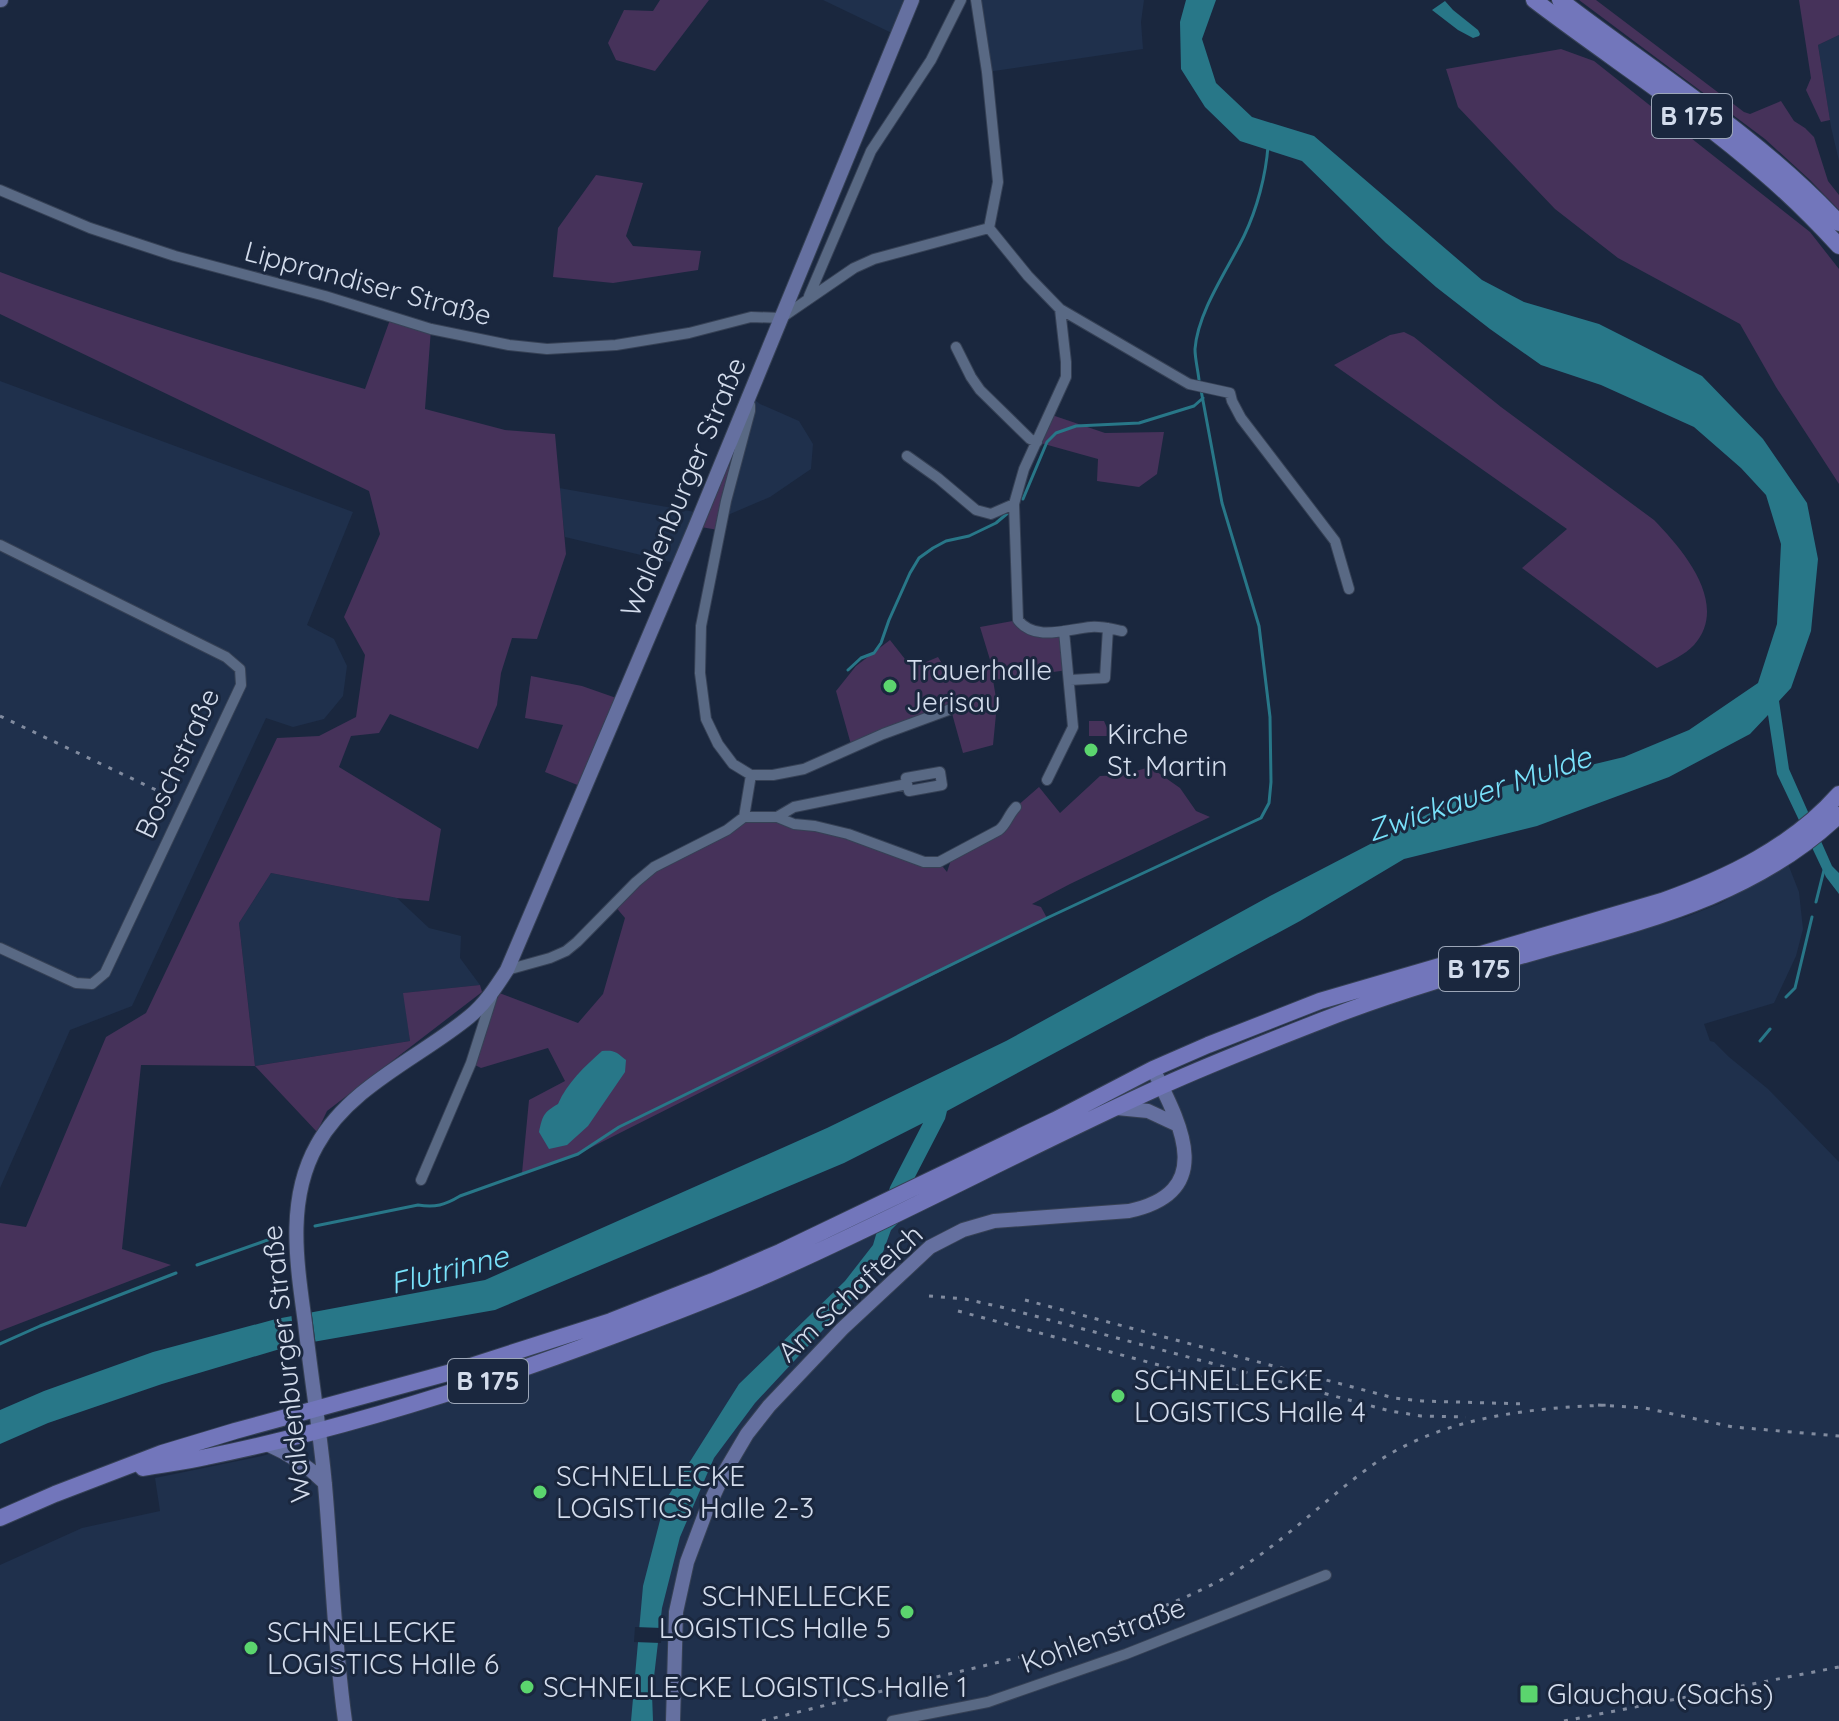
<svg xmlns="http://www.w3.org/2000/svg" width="1839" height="1721" font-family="Quicksand,sans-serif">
<rect width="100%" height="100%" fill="#1a273e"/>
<!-- built -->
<path fill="#1f304c" d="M 823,0 L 912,0 L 898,36 Z
M 976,0 L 1144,0 L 1141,22 L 1143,49 L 987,72 Z
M 1839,35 L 1839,161 L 1831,127 L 1818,45 Z
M 0,381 L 353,512 L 307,625 L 334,639 L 347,666 L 343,696 L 324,719 L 293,727 L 266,718 L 132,1006 L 70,1030 L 0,1188 Z
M 749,395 L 760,404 L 799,421 L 813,444 L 811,469 L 770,497 L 723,517 Z
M 559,488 L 701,513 L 679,564 L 565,537 Z
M 1788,864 L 1799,892 L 1803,929 L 1796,956 L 1774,1003 L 1704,1024 L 1710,1041 L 1714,1042 L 1729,1057 L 1768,1089 L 1839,1162 L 1839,1721 L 0,1721 L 0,1565 L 82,1528 L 160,1511 L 155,1478 L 262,1456 L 371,1423 L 584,1354 L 1074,1135 L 1210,1071 L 1353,1015 L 1436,989 L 1686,917 L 1721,903 Z
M 271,873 L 397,898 L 429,928 L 461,936 L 460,958 L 480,985 L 404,993 L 410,1041 L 255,1066 L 239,923 Z"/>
<!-- green -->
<path fill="#46325a" d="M 660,0 L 709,0 L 655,71 L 616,60 L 608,43 L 624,10 L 653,11 Z
M 1579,0 L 1596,0 L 1744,112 L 1750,114 L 1781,101 L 1794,121 L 1805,128 L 1814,137 L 1828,181 L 1839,195 L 1839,210 L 1810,180 L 1765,139 Z
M 1799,0 L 1839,0 L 1839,35 L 1818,45 L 1830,120 L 1821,122 L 1806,90 L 1811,78 Z
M 1561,49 L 1594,61 L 1696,142 L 1810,232 L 1839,269 L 1839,484 L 1776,387 L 1740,324 L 1618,258 L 1555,209 L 1458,107 L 1446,69 Z
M 596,175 L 643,183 L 626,236 L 633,246 L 701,251 L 698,270 L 613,283 L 553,277 L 558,228 Z
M 0,272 C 120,317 242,354 365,389 L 391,317 L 431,329 L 425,409 L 505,430 L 555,434 L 566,554 L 537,639 L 512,638 L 501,673 L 497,705 L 478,749 L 390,714 L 379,733 L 351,736 L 339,767 L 441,829 L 429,901 L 397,898 L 271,873 L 239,923 L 255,1066 L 410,1041 L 403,993 L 480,985 L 482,992 L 327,1111 L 317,1132 L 255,1066 L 141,1065 L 122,1249 L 171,1265 L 0,1331 L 0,1223 L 26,1227 L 106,1037 L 146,1013 L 277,738 L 319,736 L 356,717 L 365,655 L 344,617 L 380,534 L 369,491 L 0,314 Z
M 1404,332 L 1414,337 L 1501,407 L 1654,520 C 1683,550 1730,604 1694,645 C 1685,655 1669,662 1657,668 L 1522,568 L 1567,529 L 1334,365 L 1390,335 Z
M 1049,414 L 1105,433 L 1164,432 L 1157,474 L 1139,487 L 1097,481 L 1098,459 L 1037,442 Z
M 728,461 L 731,471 L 718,530 L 701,527 Z
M 1018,620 L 1023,627 L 1064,631 L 1068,670 L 993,680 L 997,704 L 993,745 L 963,753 L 951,710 L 852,748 L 836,691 L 856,666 L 890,640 L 912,668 L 938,657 L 951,678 L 991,663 L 980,627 Z
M 531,676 L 582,686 L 622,700 L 585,788 L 545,772 L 563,725 L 525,718 Z
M 1089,721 L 1104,721 L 1108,730 L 1108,736 L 1089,736 Z
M 1150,767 L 1180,788 L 1196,811 L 1210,817 L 1070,884 L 1032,904 L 1041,907 L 1047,918 L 578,1154 L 522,1173 L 529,1100 L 565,1081 L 548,1048 L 481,1068 L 471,1063 L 494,991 L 578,1023 L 603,994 L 625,918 L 614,905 L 636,882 L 744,817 L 777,817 L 939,862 L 947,872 L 952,857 L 1001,832 L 1016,807 L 1039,787 L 1060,813 L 1100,776 L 1122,775 Z"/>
<!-- water -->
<path fill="#287788" d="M 1186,0 L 1216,0 L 1202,39 L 1216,83 L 1252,117 L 1314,136 L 1482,280 L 1524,302 L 1599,324 L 1702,376 L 1763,439 L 1807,503 L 1818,559 L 1811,631 L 1791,688 L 1779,701 L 1789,769 L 1832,866 L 1839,873 L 1839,894 L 1826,877 L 1777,774 L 1768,715 L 1750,734 L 1669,777 L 1537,826 L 1404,859 L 1300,921 L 947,1111 L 945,1119 L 915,1177 L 900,1221 L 891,1230 L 883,1252 L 863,1287 L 755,1403 L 714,1458 L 680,1537 L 662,1608 L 652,1694 L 653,1721 L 631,1721 L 643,1586 L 665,1501 L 739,1384 L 845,1281 L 873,1245 L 890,1187 L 923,1123 L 844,1163 L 495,1310 L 290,1346 L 162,1384 L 48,1423 L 0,1444 L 0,1410 L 44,1391 L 153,1352 L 276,1319 L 485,1280 L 827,1128 L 1006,1041 L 1270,896 L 1457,799 L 1516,783 L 1624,757 L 1689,730 L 1758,683 L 1777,624 L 1781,544 L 1766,495 L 1741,468 L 1694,427 L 1601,385 L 1541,365 L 1490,329 L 1436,287 L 1386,243 L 1302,161 L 1240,141 L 1205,107 L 1181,69 L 1180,22 Z
M 1445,1 L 1453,10 L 1478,30 L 1480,34 L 1479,36 L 1473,38 L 1458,30 L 1432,10 Z
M 602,1051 C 615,1050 616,1052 626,1060 L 625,1072 L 588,1126 L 567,1145 L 549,1149 L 539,1132 C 543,1115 543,1113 558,1104 C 567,1083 585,1066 602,1051 Z"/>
<!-- pier -->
<path fill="#1a273e" d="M 311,1308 L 316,1346 L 295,1349 L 291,1312 Z
M 635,1627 L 662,1628 L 661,1643 L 634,1642 Z"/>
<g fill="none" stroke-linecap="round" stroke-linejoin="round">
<!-- stream -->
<path stroke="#287788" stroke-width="3" d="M 1199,380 C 1198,370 1195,359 1195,349 C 1198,311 1228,269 1244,236 C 1257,209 1266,175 1268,146
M 1023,499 L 1047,442 L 1056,433 L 1076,426 L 1139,423 L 1194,406 L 1203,398
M 848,670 L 861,658 L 874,653 L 881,643 L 889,620 L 910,573 L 919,558 L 933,548 L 946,541 L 969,536 L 996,523 L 1009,512
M 1816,902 L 1824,870
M 1786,997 L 1795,988 L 1812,917
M 1760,1041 L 1770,1029
M 315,1226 L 418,1205 C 435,1208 445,1205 460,1196 L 578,1154 L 619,1127 L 1047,918 L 1261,818 L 1269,803 L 1271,782 L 1270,717 L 1259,626 L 1222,503 L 1201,390
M 197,1265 L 276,1237
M 0,1344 L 40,1326 L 176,1273"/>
<defs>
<path id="street" d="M 976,0 L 987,72 L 998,182 L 989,228
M 0,190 L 90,228 L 175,256 L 325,296 L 431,329 L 509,345 L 547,349 L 616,345 L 689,333 L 751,317 L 781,318 L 854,268 L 874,259 L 989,228
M 989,228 L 1028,276 L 1060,309 L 1189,384 L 1230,393 L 1232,401 L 1241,418 L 1335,541 L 1349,589
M 809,296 L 871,151 L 931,60 L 961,0
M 1060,309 L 1066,362 L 1066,377 L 1024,469 L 1014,504 L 1018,620 C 1035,642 1067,629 1091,627 C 1101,626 1112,629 1122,631
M 956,347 L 971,377 L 980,390 L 1030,439 L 1037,442
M 750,405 L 750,411 L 726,501 L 701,626 L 700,673 L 706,719 L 718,744 L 733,764 L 751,775 L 773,775 L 804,769 L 883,734 L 951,709
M 907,456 L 938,478 L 976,510 L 991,514 L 1014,504
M 0,545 L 226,657 L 240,669 L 241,685 L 105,973 L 92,984 L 76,983 L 0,948
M 1070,680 L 1105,678 L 1108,628
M 1047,780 L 1073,727 L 1064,631
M 744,817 L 777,817 L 794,824 L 815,826 L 848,834 L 924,862 L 939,862 L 999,830 C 1007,824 1008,815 1016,807
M 777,817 L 794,807 L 907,784 L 906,778 L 940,772 L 942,785 L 909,791 L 907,784
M 507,970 L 550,958 L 566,951 L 577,942 L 636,882 L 654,867 L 727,830 L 744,817 L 751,775
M 421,1180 L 471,1063 L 492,997
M 892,1721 L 988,1702 L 1126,1654 L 1326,1575"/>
<path id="secondary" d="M 0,0 L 1,0
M 1117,1108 L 1148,1111 L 1178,1125
M 267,1444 C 290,1454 307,1465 325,1483
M 345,1721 C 334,1643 332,1564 325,1485 C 320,1431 311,1377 305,1323 C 297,1264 286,1200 317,1145 C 350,1086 419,1058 469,1017 C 485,1004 496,987 507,970 L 694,530 L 912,0
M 673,1721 L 676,1612 L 687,1562 L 705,1514 L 724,1473 L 747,1434 L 769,1406 L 842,1329 L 930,1247 L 963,1230 L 994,1221 L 1129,1211 C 1217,1192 1181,1125 1153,1069"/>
<path id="primary" d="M 1534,0 C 1610,58 1692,110 1764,173 C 1791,196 1815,220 1839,246
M 1560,0 C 1654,72 1758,136 1839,223
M 143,1468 C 164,1464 185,1462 206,1457 C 344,1429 479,1386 610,1337 C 670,1314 731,1292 789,1265 C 915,1208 1036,1143 1162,1086 C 1215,1062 1269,1041 1323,1020 C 1394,992 1468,971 1542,950 C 1649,920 1755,895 1839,815
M 0,1518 L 55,1494 L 162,1453 L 235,1431 L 455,1371 L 611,1321 L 713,1281 L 780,1252 L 1055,1120 L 1153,1069 L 1208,1045 L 1320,1001 L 1662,901 C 1727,878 1792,847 1839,794"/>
</defs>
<!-- street casing -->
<use href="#street" stroke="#364155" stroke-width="12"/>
<!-- secondary casing -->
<use href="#secondary" stroke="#364155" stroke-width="16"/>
<!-- primary casing -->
<use href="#primary" stroke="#364155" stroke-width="18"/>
<!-- street -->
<use href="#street" stroke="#596984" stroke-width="10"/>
<!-- secondary -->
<use href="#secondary" stroke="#6570a0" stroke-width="14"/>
<!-- primary -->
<use href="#primary" stroke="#7276bb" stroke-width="16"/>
<!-- rail -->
<path stroke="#818b9f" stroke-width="3" stroke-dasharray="4 8" stroke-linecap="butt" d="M 0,716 L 156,790
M 929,1296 L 965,1299 L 1001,1307 L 1390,1411 L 1421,1416 L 1466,1417
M 1025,1300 L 1394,1398 L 1422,1401 L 1526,1404
M 958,1311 L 1248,1389
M 1598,1405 L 1645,1408 L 1733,1427 L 1839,1436
M 762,1721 C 819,1707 875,1693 932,1678 C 987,1665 1042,1653 1096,1635 C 1113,1629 1129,1621 1146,1614 C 1166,1605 1187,1597 1207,1587 C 1268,1558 1313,1509 1367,1469 C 1436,1418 1525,1408 1609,1405
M 1564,1721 L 1839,1667"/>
</g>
<!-- markers -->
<g fill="#5bd56e" stroke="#1a273e" stroke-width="3">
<circle cx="890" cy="686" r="8"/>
<circle cx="1091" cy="750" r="8"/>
<circle cx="1118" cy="1396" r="8"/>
<circle cx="540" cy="1492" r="8"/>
<circle cx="907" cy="1612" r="8"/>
<circle cx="251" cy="1648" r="8"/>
<circle cx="527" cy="1687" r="8"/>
<rect x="1519" y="1684" width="20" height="20" rx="4"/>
</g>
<g text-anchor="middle" stroke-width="6" stroke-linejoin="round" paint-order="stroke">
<!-- shield labels -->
<g fill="#1a273e" stroke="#9ca6b8" stroke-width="2">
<rect x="1652" y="94" width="80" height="44" rx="6"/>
<rect x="1439" y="947" width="80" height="44" rx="6"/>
<rect x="448" y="1359" width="80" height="44" rx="6"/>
</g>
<g font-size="26" font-weight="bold" fill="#d3dcec">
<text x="1692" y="125">B 175</text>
<text x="1479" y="978">B 175</text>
<text x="488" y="1390">B 175</text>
</g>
<!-- street labels -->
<g font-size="28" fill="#d3dcec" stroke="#1a273e">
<text transform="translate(368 283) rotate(15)" y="10">Lipprandiser Straße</text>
<text transform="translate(683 487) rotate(-67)" y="10">Waldenburger Straße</text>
<text transform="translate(177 763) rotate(-65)" y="10">Boschstraße</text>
<text transform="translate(850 1293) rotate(-43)" y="10">Am Schafteich</text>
<text transform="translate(286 1364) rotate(-96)" y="10">Waldenburger Straße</text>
<text transform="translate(1103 1635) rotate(-20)" y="10">Kohlenstraße</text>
</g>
<!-- poi labels -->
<g font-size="28" fill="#d3dcec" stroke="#1a273e" text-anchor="start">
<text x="906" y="680">Trauerhalle<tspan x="906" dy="32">Jerisau</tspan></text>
<text x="1107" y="744">Kirche<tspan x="1107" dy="32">St. Martin</tspan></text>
<text x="1134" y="1390">SCHNELLECKE<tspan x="1134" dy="32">LOGISTICS Halle 4</tspan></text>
<text x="556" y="1486">SCHNELLECKE<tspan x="556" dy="32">LOGISTICS Halle 2-3</tspan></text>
<text x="891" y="1606" text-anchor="end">SCHNELLECKE<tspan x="891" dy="32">LOGISTICS Halle 5</tspan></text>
<text x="267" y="1642">SCHNELLECKE<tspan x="267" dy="32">LOGISTICS Halle 6</tspan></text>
<text x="543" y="1697">SCHNELLECKE LOGISTICS Halle 1</text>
<text x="1547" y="1704">Glauchau (Sachs)</text>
</g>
<!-- water labels -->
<g font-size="30" font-style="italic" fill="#79e2fb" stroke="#1a273e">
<text transform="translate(1479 794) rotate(-19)" y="10">Zwickauer Mulde</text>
<text transform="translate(449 1270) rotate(-14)" y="10">Flutrinne</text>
</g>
</g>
</svg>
